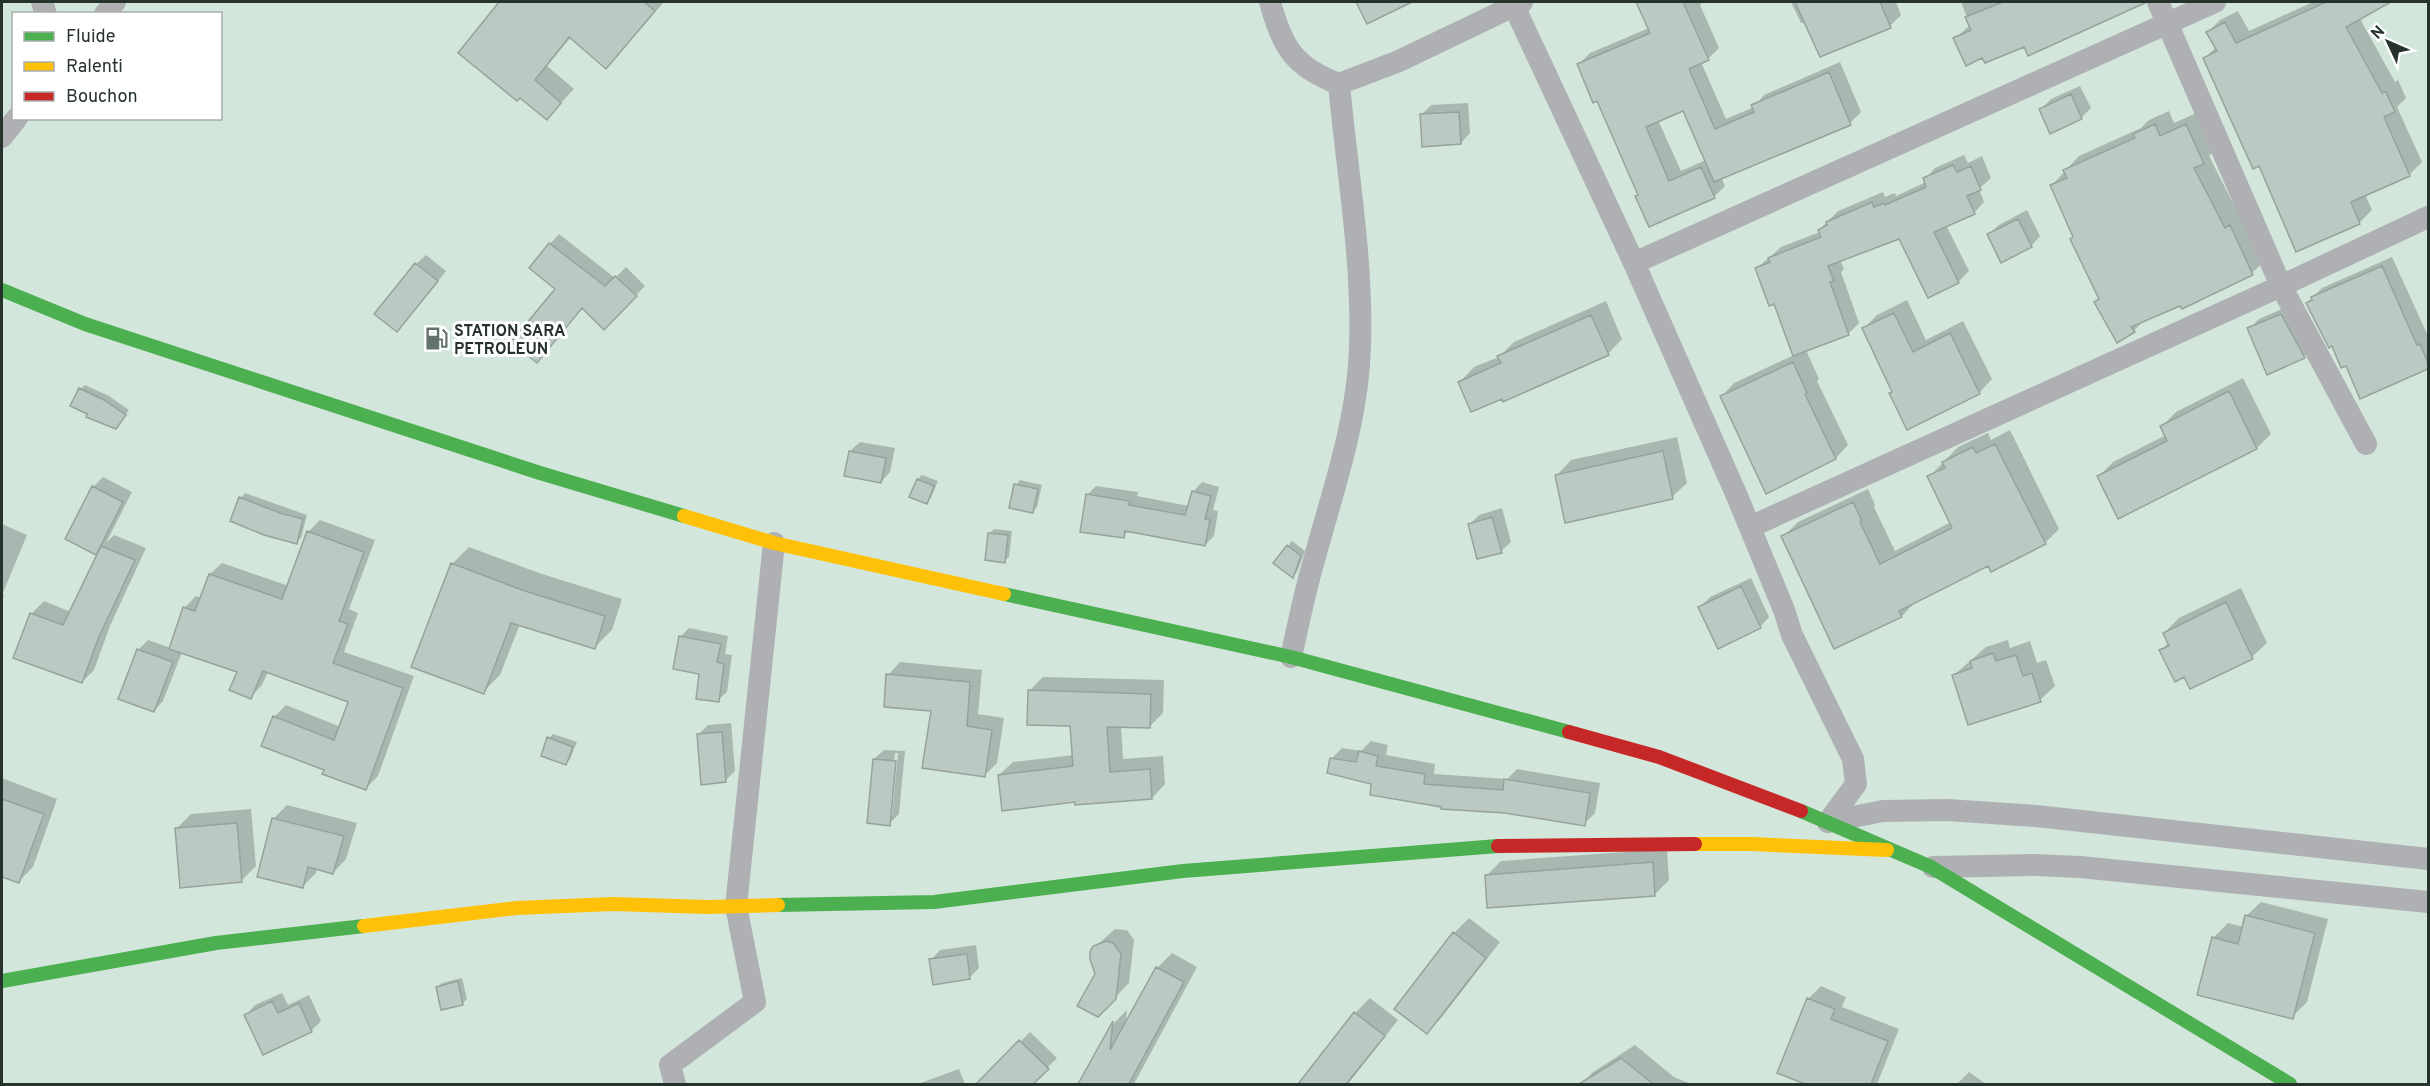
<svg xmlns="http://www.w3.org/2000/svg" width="2430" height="1086" font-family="Overpass,sans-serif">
<rect width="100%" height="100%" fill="#d3e6dc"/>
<!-- shadow -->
<path fill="#0003" fill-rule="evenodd" d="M 510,2 L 664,2 L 619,53 L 571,37 L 547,66 L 574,89 L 547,118 L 505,8 Z
M 1357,2 L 1409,2 L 1367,22 Z
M 1638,2 L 1703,2 L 1700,5 L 1719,48 L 1708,59 L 1701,62 L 1726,119 L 1754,107 L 1764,95 L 1840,62 L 1861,112 L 1850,123 L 1721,177 L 1725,186 L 1714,197 L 1639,194 L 1598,99 L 1579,64 L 1590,53 L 1649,28 ZM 1684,109 L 1706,160 L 1681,171 L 1658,120 Z
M 1791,2 L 1896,2 L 1901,15 L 1890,26 L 1801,23 Z
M 1961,2 L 2133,2 L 2124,11 L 2025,45 L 1983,56 L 1955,39 L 1970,25 Z
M 2313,2 L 2384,2 L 2359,17 L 2395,82 L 2398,80 L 2406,98 L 2397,107 L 2422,162 L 2409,175 L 2365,194 L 2372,210 L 2359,223 L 2259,164 L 2205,58 L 2216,47 L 2208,32 L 2220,20 L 2238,11 L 2249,31 Z
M 2080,86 L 2091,108 L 2081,118 L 2041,109 L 2051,99 Z
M 1468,103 L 1470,133 L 1461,143 L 1421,115 L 1431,105 Z
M 2169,111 L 2174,123 L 2201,111 L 2217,149 L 2209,156 L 2239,215 L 2267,259 L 2252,273 L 2183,307 L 2181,304 L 2145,319 L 2134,331 L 2096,302 L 2100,297 L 2052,185 L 2079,156 L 2141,128 L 2149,120 Z
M 1964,155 L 1968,163 L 1982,156 L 1991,178 L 1979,189 L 1984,202 L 1974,213 L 1946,225 L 1969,271 L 1958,282 L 1900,237 L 1840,260 L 1844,269 L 1841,272 L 1859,323 L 1848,334 L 1806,350 L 1819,379 L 1817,381 L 1848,445 L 1836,458 L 1767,492 L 1722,396 L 1734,383 L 1794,355 L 1775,302 L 1756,269 L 1781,247 L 1820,232 L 1819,230 L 1838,211 L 1883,192 L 1885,197 L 1895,193 L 1896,196 L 1926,182 L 1925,179 L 1935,168 Z
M 2027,210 L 2040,236 L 2031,246 L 1989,234 L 1999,225 Z
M 559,234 L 615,278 L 626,267 L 645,286 L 604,328 L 583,307 L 537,361 L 558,289 L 550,244 Z
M 426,255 L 446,271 L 406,321 L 416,264 Z
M 2392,257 L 2428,336 L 2428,367 L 2361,397 L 2347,364 L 2307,303 L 2322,288 Z
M 1907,300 L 1926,340 L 1963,321 L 1992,379 L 1979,393 L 1893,391 L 1864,328 L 1877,315 Z
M 1606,301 L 1622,339 L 1608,354 L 1503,397 L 1460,382 L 1474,367 L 1499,357 L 1514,342 Z
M 2291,305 L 2313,347 L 2304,357 L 2249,329 L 2259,319 Z
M 2243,378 L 2271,434 L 2257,448 L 2119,517 L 2099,476 L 2113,462 L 2166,435 L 2162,426 L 2176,412 Z
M 85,385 L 109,396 L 129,410 L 120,423 L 80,389 Z
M 2010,430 L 2059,529 L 2045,543 L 1988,564 L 1916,601 L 1902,616 L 1835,647 L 1783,537 L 1798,522 L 1868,489 L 1875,505 L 1874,507 L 1895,551 L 1951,522 L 1929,477 L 1958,447 L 1988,433 L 1991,440 Z
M 1677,437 L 1687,483 L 1672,497 L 1557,475 L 1571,460 Z
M 860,442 L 895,448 L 890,472 L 881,482 L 850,451 Z
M 922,475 L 938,481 L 931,498 L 926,502 L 918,479 Z
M 103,477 L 132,492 L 106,543 L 114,535 L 146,548 L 110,626 L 94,670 L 82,682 L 31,614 L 44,601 L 71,612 L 102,547 L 96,553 L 93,487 Z
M 1020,480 L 1042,485 L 1037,507 L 1033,511 L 1016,485 Z
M 1202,482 L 1219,487 L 1213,510 L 1218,511 L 1214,536 L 1205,545 L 1129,531 L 1123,536 L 1087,495 L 1096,486 L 1138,492 L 1137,496 L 1189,506 L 1193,492 Z
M 245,493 L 307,515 L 301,538 L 296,542 L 232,520 L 241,498 Z
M 1502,508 L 1511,542 L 1501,551 L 1469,525 L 1479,515 Z
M 320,520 L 375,540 L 349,609 L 358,613 L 344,652 L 414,676 L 378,776 L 366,788 L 263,745 L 275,716 L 286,705 L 341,727 L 350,701 L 268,672 L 262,685 L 251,697 L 239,671 L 182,652 L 163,701 L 154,711 L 138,650 L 148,640 L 171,648 L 184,608 L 196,596 L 201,598 L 210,574 L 222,563 L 289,586 L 308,532 Z
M 2,524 L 27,535 L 2,595 L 4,596 L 2,603 Z
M 994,529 L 1012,531 L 1009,557 L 1004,561 L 989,534 Z
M 1292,541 L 1305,551 L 1297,572 L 1293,576 L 1288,546 Z
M 469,547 L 539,573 L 622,599 L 612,630 L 595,647 L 520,624 L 500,675 L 483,692 L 452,564 Z
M 1751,578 L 1769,617 L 1760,627 L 1700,607 L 1710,597 Z
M 2241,588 L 2267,643 L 2252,657 L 2161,650 L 2169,642 L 2164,633 L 2179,618 Z
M 689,628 L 728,636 L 725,654 L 732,655 L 727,692 L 718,700 L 680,637 Z
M 2008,640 L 2010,648 L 2030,641 L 2037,663 L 2046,660 L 2055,686 L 2040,700 L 1953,676 L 1986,647 Z
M 900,662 L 982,670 L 978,714 L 1004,718 L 997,763 L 984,776 L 932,710 L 888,675 Z
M 1043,677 L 1164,680 L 1163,713 L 1149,727 L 1121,726 L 1123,759 L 1163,756 L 1165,784 L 1152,798 L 1077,800 L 999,775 L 1013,762 L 1074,755 L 1072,724 L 1029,691 Z
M 731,723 L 735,771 L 725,781 L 698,735 L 708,725 Z
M 553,734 L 577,742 L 570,759 L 566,763 L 549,738 Z
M 1371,741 L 1388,745 L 1386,755 L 1435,764 L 1434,774 L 1507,779 L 1517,769 L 1600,783 L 1595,813 L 1584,824 L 1505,811 L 1442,806 L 1373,783 L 1331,759 L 1342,748 L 1361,751 Z
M 884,750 L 905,751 L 899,814 L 889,824 L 874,759 ZM 895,753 L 898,753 L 892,816 L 889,816 Z
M 2,778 L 57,799 L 33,867 L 18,882 L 2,875 Z
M 287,805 L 357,823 L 346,859 L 333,873 L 317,868 L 316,873 L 302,887 L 273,819 Z
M 251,809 L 256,866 L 241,881 L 176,829 L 191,814 Z
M 1667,849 L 1669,880 L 1654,895 L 1486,876 L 1501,861 Z
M 2261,902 L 2328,919 L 2307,1002 L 2292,1017 L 2213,938 L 2228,923 L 2243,927 L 2246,916 Z
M 1469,918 L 1500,942 L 1441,1018 L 1427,1032 L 1396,1009 L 1454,933 Z
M 1115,929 L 1127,930 L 1134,940 L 1129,983 L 1098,1015 L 1095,947 Z
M 976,945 L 979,968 L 969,978 L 931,960 L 940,950 Z
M 1172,953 L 1197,967 L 1134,1084 L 1079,1084 L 1115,1022 L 1127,1010 L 1125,1026 L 1157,968 Z
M 462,978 L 467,999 L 463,1003 L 437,987 L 442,983 Z
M 1821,986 L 1846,997 L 1842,1007 L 1899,1029 L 1877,1084 L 1807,1084 L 1779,1073 L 1808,999 Z
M 282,993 L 288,1005 L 309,995 L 321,1021 L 311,1031 L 246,1015 L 255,1005 Z
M 1370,998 L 1398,1020 L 1348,1084 L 1300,1084 L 1355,1013 Z
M 1030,1032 L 1057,1058 L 1031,1084 L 998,1084 L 985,1077 Z
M 1635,1045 L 1674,1077 L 1691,1084 L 1581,1084 L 1593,1072 Z
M 959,1069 L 965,1084 L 918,1084 Z
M 1969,1072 L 1986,1084 L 1957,1084 Z"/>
<!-- building -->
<path fill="#bbc9c2" stroke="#95a39c" stroke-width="1.5" d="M 499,2 L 644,2 L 655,11 L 606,69 L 569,37 L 535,80 L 561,103 L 547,120 L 520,98 L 517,101 L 458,53 Z
M 1356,2 L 1412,2 L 1367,24 Z
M 1636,2 L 1683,2 L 1709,60 L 1689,69 L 1715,129 L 1754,112 L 1751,105 L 1829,72 L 1851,125 L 1714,182 L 1683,111 L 1646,127 L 1669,181 L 1701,167 L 1715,198 L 1649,227 L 1635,196 L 1638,195 L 1597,101 L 1593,103 L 1577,64 L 1650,33 Z
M 1795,2 L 1880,2 L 1891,28 L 1820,57 Z
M 2003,2 L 2145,2 L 2145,3 L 2028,56 L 2024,47 L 1985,63 L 1982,58 L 1966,66 L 1953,38 L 1971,30 L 1965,17 Z
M 2326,2 L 2391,2 L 2346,27 L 2382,93 L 2386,92 L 2395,112 L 2384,117 L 2410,176 L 2351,202 L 2360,224 L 2296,252 L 2259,166 L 2253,169 L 2203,58 L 2217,51 L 2206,32 L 2225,22 L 2236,43 Z
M 2071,94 L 2082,119 L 2050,134 L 2039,109 Z
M 1459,112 L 1461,144 L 1422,147 L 1420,114 Z
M 2155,124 L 2160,136 L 2186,124 L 2204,164 L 2194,168 L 2225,228 L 2230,225 L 2253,275 L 2182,309 L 2180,306 L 2131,327 L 2135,332 L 2117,343 L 2094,302 L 2099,299 L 2070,239 L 2073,237 L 2050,185 L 2067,178 L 2063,170 L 2135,138 L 2133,134 Z
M 1953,165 L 1957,172 L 1971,166 L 1981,190 L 1967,196 L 1975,214 L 1934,232 L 1959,283 L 1928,298 L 1899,239 L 1828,266 L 1834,281 L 1830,282 L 1849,335 L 1793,356 L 1774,304 L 1769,306 L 1755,268 L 1770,262 L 1768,258 L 1821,237 L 1818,230 L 1827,225 L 1826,222 L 1872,202 L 1874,207 L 1884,203 L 1885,205 L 1926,187 L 1923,178 Z
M 2018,219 L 2032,247 L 2001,263 L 1987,234 Z
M 549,243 L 605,286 L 615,276 L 637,296 L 604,330 L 582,308 L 537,363 L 511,342 L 555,289 L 529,268 Z
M 415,263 L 438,281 L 397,332 L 374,314 Z
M 2382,266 L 2417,345 L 2420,344 L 2428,363 L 2428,369 L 2360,399 L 2346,366 L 2341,368 L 2332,346 L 2329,348 L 2306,303 L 2312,300 L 2311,297 Z
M 1894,313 L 1913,352 L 1950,333 L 1980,394 L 1907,430 L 1889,393 L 1892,392 L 1862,328 Z
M 2281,314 L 2305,358 L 2267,375 L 2247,328 Z
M 1591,315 L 1609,355 L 1503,402 L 1502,399 L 1471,412 L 1458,382 L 1501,363 L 1497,356 Z
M 1793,362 L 1807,393 L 1805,394 L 1836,459 L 1766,494 L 1720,396 Z
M 79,388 L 104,400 L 126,415 L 116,429 L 86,417 L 87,414 L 70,406 Z
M 2229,391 L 2257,449 L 2118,519 L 2097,476 L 2167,441 L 2160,426 Z
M 1995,444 L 2046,544 L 1991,572 L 1988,566 L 1899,611 L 1902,617 L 1834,649 L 1781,536 L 1853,502 L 1862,521 L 1860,522 L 1880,564 L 1952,528 L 1927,476 L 1945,468 L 1942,462 L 1973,447 L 1976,453 Z
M 849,451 L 886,458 L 881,483 L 844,476 Z
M 1663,451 L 1673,499 L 1565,523 L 1555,475 Z
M 917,479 L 934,486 L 927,504 L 909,497 Z
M 1014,484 L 1038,489 L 1033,513 L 1009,508 Z
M 92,486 L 123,502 L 96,555 L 65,539 Z
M 1192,491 L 1211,496 L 1205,519 L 1210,520 L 1205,546 L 1125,531 L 1124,538 L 1080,532 L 1086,494 L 1130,501 L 1129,505 L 1185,515 Z
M 239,497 L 280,513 L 303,519 L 297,544 L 264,535 L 230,521 Z
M 1492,517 L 1502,553 L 1477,559 L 1468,524 Z
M 307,531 L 364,552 L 339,621 L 348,624 L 333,663 L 403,688 L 366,790 L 322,774 L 324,770 L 261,746 L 273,716 L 334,740 L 348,702 L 263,671 L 251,699 L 229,690 L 237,672 L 169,649 L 183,607 L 195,611 L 209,574 L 282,599 Z
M 988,533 L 1008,535 L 1005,563 L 985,560 Z
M 1287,545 L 1301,556 L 1293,578 L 1273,563 Z
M 101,546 L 135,560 L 98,639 L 82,683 L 13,658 L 30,613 L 63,625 Z
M 451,563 L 522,590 L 605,616 L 595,649 L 511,623 L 484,694 L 411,667 Z
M 1741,586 L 1761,628 L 1718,649 L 1698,607 Z
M 2226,602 L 2253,659 L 2190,689 L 2184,677 L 2175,682 L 2159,650 L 2169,646 L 2163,633 Z
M 679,636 L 721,644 L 717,662 L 724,664 L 719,702 L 696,699 L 699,674 L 673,669 Z
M 137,649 L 173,662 L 154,712 L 118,699 Z
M 1993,653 L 1996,661 L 2016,655 L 2023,676 L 2032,673 L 2041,702 L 1968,725 L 1952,675 L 1972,668 L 1970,661 Z
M 886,674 L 970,682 L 967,726 L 992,730 L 985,777 L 922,768 L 931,711 L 884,707 Z
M 1028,690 L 1151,694 L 1150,728 L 1107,727 L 1110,772 L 1150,769 L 1152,799 L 1075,805 L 1075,802 L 1002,811 L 998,775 L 1073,766 L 1070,726 L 1027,725 Z
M 722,732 L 726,782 L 701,785 L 697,734 Z
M 547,737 L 573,747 L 566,765 L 541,756 Z
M 1359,751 L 1378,756 L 1376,766 L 1425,774 L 1424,784 L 1503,790 L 1504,779 L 1590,793 L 1585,826 L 1505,813 L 1441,809 L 1441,807 L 1370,795 L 1371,784 L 1327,773 L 1330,758 L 1356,762 Z
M 873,759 L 896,761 L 890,826 L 867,823 Z
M 2,799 L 44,814 L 19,883 L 2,877 Z
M 272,818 L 344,836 L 333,874 L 308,867 L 303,888 L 257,877 Z
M 237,823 L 242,882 L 180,888 L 175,828 Z
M 1653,862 L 1655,896 L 1487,908 L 1485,875 Z
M 2245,915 L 2315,933 L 2293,1019 L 2197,995 L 2212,937 L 2238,944 Z
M 1453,932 L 1486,958 L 1427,1034 L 1394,1009 Z
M 1106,941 L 1113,943 L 1121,954 L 1116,999 L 1098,1017 L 1077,1006 L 1095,974 L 1090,959 L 1090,952 L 1093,946 Z
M 967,954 L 970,979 L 933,985 L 929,959 Z
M 1156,967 L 1184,982 L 1129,1084 L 1078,1084 L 1113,1021 L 1110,1050 Z
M 458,981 L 463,1005 L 441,1010 L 436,987 Z
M 1807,998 L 1835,1009 L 1831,1019 L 1888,1041 L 1871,1084 L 1805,1084 L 1777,1073 Z
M 272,1001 L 278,1013 L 299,1003 L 312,1032 L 263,1055 L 244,1015 Z
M 1354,1012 L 1385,1036 L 1346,1084 L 1298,1084 Z
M 1019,1040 L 1049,1069 L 1033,1084 L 976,1084 Z
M 1621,1058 L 1653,1084 L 1579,1084 Z"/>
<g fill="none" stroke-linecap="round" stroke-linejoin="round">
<!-- street -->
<path stroke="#afb0b3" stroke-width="22" d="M 42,2 L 46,14
M 1270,2 C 1282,47 1294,67 1339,84 L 1399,61 L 1522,2
M 2158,2 L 2281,286 L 2366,444
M 1514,6 L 1634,263 L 1737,496 L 1784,610 L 1792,635 L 1853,759 L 1856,784 L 1828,822
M 105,14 L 115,2
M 2,137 L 17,118
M 1634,263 L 2215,2
M 1750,527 L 2281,286 L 2428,217
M 1291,657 C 1298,626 1304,595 1313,564 C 1332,493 1358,421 1360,347 C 1363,259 1347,172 1339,84
M 1828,822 L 1883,811 L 1947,810 L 2036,816 L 2428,859
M 1933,867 L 2035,865 L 2080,867 L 2428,902
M 675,1084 L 670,1065 L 755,1002 L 736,906 L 774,543"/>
<!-- fast -->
<path stroke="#4caf50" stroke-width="14" d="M 2,290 L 85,324 L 540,473 L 684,516
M 1004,594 L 1291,657 L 1569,732
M 1801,811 L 1931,867 L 2290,1084
M 778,905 L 934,902 L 1183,871 L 1498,846
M 2,981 L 216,943 L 364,926"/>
<!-- slow -->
<path stroke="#ffc107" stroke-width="14" d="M 684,516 L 774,543 L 1004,594
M 1695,844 L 1752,844 L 1887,850
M 364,926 L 517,908 L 613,904 L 708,907 L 778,905"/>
<!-- jam -->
<path stroke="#c62828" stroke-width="14" d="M 1569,732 L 1659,757 L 1801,811
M 1498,846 L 1695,844"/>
</g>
<!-- icons -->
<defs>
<symbol id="fuel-bare" viewBox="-9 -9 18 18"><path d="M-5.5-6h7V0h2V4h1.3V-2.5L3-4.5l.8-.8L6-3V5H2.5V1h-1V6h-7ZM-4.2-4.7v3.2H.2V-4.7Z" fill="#63726a" stroke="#fff" stroke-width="2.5" paint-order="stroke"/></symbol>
</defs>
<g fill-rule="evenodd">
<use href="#fuel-bare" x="420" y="322" width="33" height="33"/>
</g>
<g text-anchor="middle" stroke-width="6" stroke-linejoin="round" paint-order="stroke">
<!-- poi labels -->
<g font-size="16" font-weight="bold" fill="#26332c" stroke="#fff" text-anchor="start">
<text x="454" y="336">STATION SARA<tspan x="454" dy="18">PETROLEUN</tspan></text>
</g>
</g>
<!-- border -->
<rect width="2430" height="1086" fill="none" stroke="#26332c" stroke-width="6"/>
<!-- legend -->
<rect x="12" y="12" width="210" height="108" fill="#ffffff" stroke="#a8adab" stroke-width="1.5"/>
<rect x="24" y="32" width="30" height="9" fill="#4caf50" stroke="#a8adab" stroke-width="1.5"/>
<text x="66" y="42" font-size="18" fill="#26332c">Fluide</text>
<rect x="24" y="62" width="30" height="9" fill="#ffc107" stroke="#a8adab" stroke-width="1.5"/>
<text x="66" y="72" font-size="18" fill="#26332c">Ralenti</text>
<rect x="24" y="92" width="30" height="9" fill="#c62828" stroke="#a8adab" stroke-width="1.5"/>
<text x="66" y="102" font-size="18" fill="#26332c">Bouchon</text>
<!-- north arrow -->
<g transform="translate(2388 42) rotate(314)" stroke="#ffffff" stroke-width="4.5" paint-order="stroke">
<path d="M0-4.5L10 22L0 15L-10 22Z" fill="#26332c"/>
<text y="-9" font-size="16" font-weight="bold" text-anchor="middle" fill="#26332c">N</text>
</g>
</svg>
